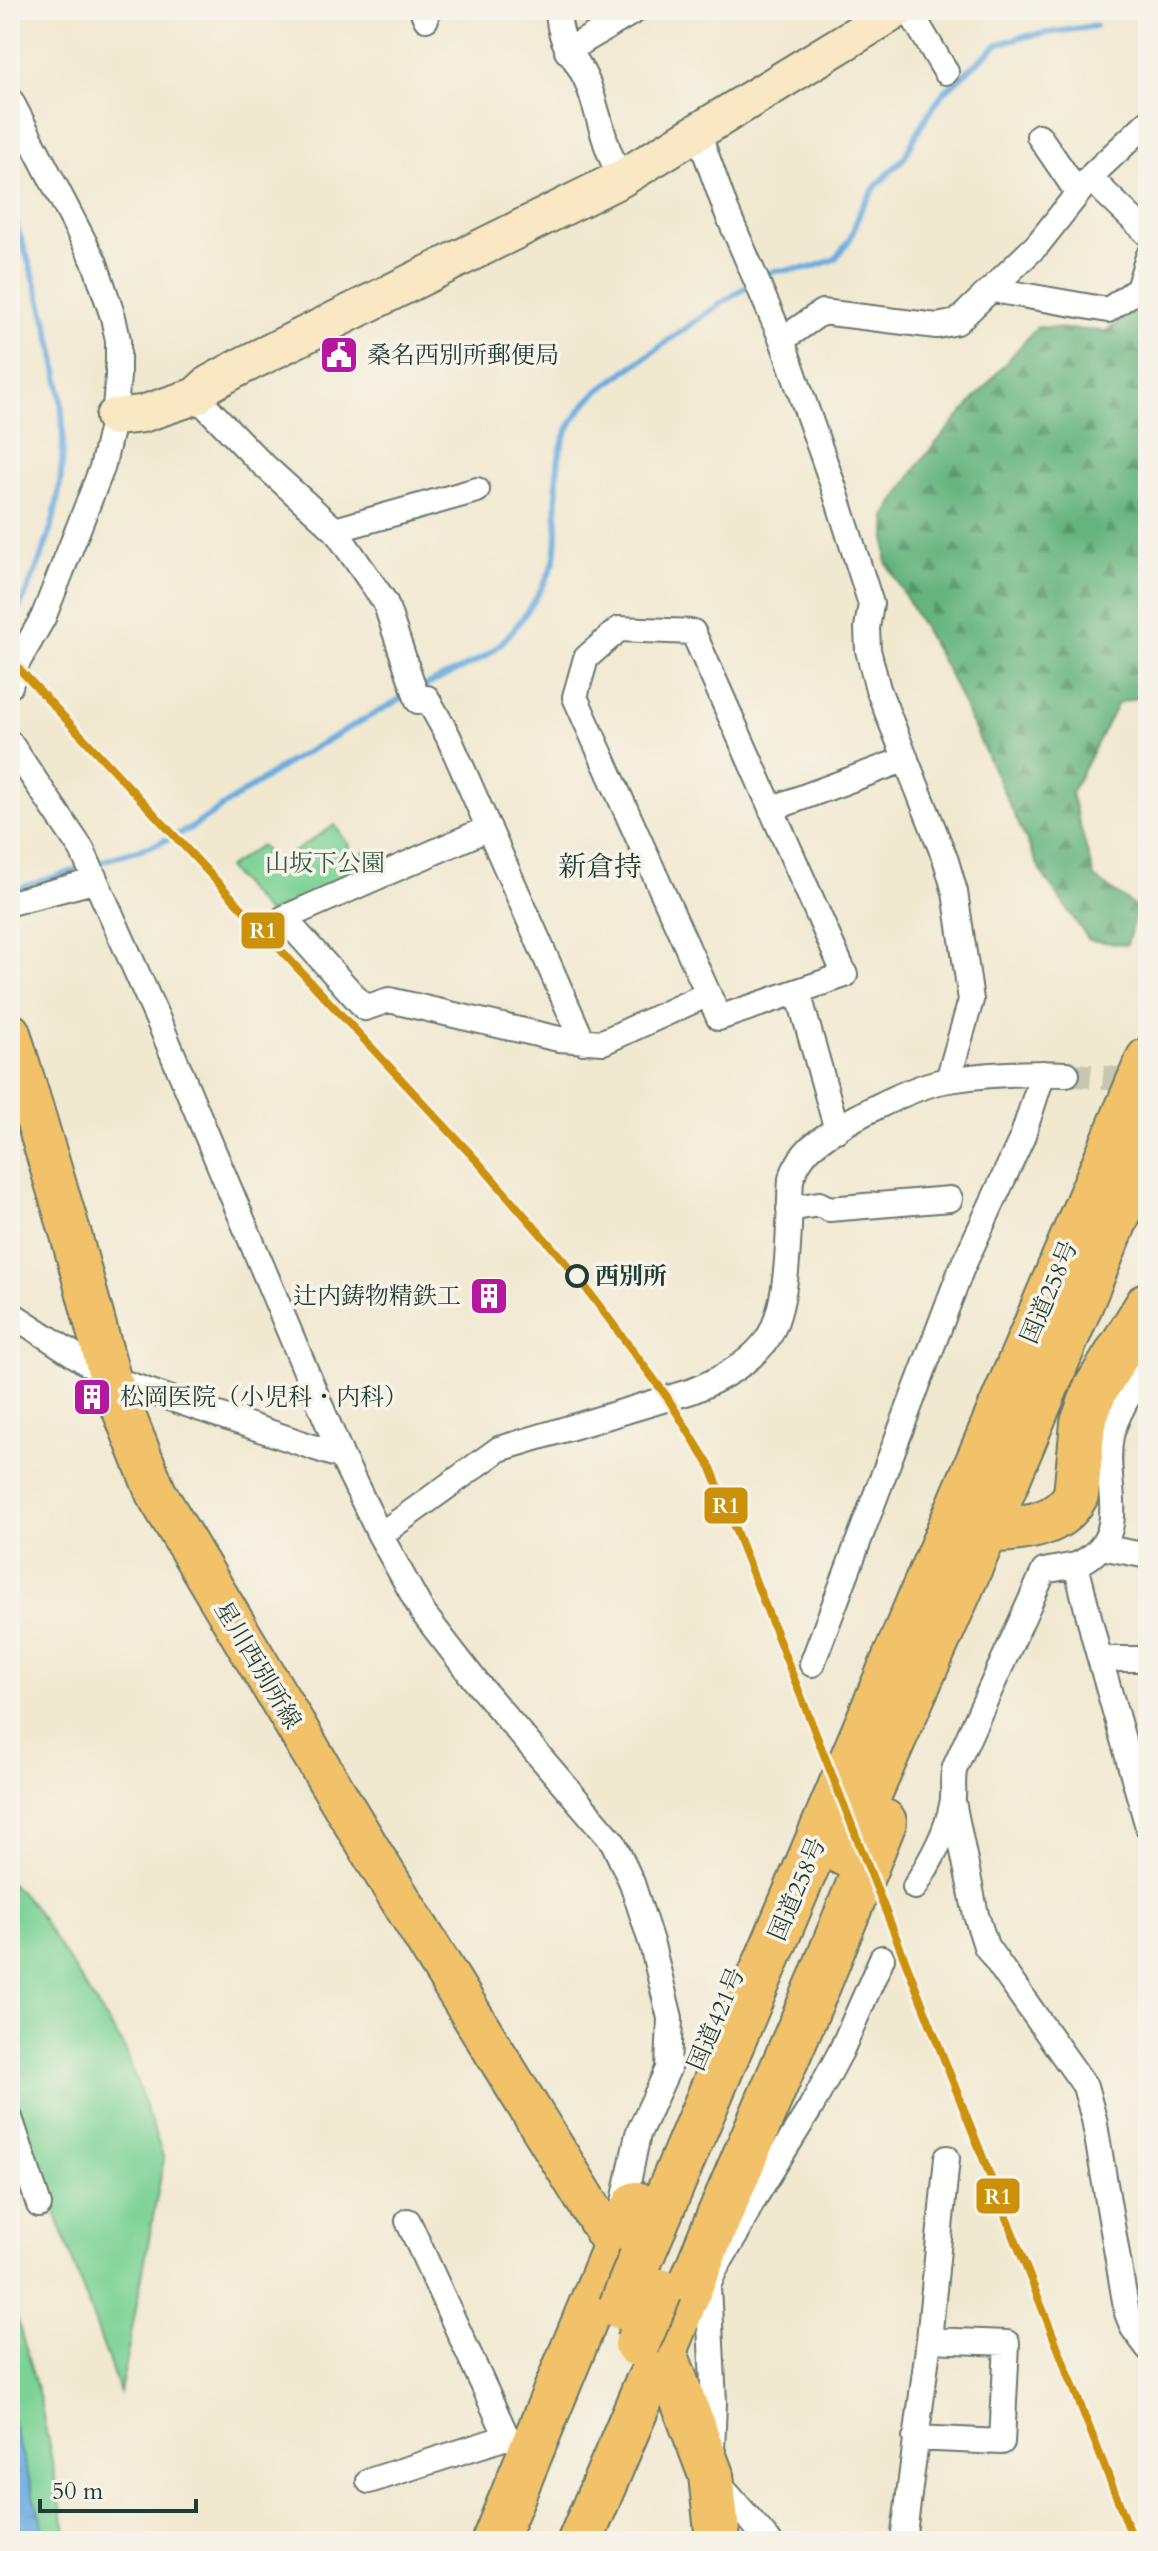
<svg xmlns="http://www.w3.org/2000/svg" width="1158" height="2551" font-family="Cardo,'Noto Serif JP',serif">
<defs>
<pattern id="forest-firs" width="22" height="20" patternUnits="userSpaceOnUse" patternTransform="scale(2)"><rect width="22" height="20" fill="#65b47e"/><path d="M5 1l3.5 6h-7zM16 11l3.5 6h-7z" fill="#539468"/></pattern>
<pattern id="water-ripples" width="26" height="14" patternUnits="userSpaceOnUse" patternTransform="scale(2)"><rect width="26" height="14" fill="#6bacdf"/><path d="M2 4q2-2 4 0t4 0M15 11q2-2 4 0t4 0" fill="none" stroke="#578db6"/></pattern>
</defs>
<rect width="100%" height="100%" fill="#f7f3e8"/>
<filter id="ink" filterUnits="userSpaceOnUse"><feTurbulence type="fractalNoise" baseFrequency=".0125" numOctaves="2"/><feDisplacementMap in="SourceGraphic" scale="16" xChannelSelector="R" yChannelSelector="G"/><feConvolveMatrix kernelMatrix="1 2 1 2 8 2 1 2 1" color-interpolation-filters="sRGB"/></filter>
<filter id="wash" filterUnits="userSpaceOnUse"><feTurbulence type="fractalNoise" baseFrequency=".006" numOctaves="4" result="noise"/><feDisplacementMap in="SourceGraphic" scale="32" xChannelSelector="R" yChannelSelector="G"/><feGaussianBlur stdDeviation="1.8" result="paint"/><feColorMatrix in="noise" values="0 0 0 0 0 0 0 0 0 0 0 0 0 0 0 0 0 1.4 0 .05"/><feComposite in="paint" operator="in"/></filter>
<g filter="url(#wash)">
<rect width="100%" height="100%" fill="#f1e8d0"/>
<!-- green -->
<path fill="#7cd295" stroke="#4e8864" stroke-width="2" d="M 335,825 L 356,856 L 367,851 L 382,870 L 267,913 L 227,868 L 261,845 L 275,864 Z
M 10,1882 L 33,1905 L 125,2049 L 164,2159 L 120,2393 L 10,2086 Z
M 10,2294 L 39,2396 L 68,2541 L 47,2541 L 10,2414 Z"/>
<!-- forest -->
<path fill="url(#forest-firs)" stroke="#427859" stroke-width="2" d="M 1148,302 L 1148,695 L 1118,703 L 1071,793 L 1094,877 L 1137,908 L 1127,945 L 1089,940 L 1041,872 L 948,672 L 886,562 L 886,515 L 923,458 L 1037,327 L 1106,331 Z"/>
<!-- water -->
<path fill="url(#water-ripples)" stroke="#45748a" stroke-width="2" d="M 10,2414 L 46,2537 L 47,2541 L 10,2541 Z"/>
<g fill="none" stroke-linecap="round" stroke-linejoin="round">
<!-- stream -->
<path stroke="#6bacdf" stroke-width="6" d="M 10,207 C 46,310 81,410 53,521 C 43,558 26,594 10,628
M 763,277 L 774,271 L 810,268 L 835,259 L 850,239 L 862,207 L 876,186 L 904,158 L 923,122 L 943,93 L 998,44 L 1021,37 L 1095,26
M 419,689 C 440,678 464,669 485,656 C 511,640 542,593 553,564 C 557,553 557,540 557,528 C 557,498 553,460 567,432 C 586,392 616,379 650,354 C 683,330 715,306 750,285
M 93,864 L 157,844 L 191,828 L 289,762 L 409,694
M 17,889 L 83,868"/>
</g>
</g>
<g filter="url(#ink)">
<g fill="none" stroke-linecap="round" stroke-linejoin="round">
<!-- street-tunnel -->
<path stroke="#c7c6b1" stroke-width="24" stroke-dasharray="24 12" stroke-linecap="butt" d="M 1067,1074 L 1148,1082"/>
<defs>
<path id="street" d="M 422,10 L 426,19
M 558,10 C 560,50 575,52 588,84 C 600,116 604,150 622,178
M 909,10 L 946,72
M 567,51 L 636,10
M 10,99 L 95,263 L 113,317 L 118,340 L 118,376 L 114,417 L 102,468 L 43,618 L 16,665 L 10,686
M 698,132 L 726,210 L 782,340 L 834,488 L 871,604 L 867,628 L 868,650 L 878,689 L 946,861 L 955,892 L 971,1000 L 948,1080
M 1039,136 L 1078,193
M 1090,178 L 1148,234
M 993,290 L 1108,310 L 1138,289 L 1148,257
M 782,340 L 822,312 L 937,326 L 957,322 L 1038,244 L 1094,173 L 1148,122
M 196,396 L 256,458 L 335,530 L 385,602 L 418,701
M 335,530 L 477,490
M 619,629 L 693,632 L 845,975 L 719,1018 L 575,697 L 586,658 Z
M 427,698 L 448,736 L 583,1042
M 10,743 L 82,850 L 163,1031 L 342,1457 L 380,1535 L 423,1613 L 477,1683 L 613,1842 L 632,1883 L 652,1945 L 670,2018 L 668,2069 L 638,2134 L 621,2217
M 771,809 L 906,759
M 489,828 L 284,918 L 365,1008 L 389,1000 L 559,1039 L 603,1042 L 708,994
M 10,903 L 94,881
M 798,992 L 837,1130
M 789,1209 L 819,1204 L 829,1209 L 950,1199
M 10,1313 L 110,1378 L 342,1457
M 1148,1363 C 1136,1383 1116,1414 1111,1436 C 1101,1485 1136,1538 1076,1565 L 1096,1645 L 1148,1827
M 380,1535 L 499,1449 L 692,1391 C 719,1380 751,1363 768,1338 C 791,1301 788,1223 791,1179 C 795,1168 801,1157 810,1148 C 838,1124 913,1085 949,1080 C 987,1074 1029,1072 1067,1074
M 1101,1547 L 1148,1556
M 1100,1659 L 1148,1659
M 812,1664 L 961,1270 L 1022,1138 L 1043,1073
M 953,1802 L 976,1915 L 986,1946 L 1085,2086 L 1094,2119 L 1127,2313 L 1133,2328 L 1148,2348
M 915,1887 C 930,1861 946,1835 952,1805 C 955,1793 951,1780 955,1767 L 1044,1571 L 1076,1565
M 10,2118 L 39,2205
M 408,2221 L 507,2437 L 533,2449
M 915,2438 L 1002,2442 L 1007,2343 L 929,2340
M 369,2481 L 507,2437
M 769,2541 L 711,2475 L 714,2402 L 708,2286 L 715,2269 L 737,2233 L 752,2202 L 811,2107 L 841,2051 L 882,1958
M 903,2541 L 929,2340 L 947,2158"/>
<path id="secondary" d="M 114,417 L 142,414 L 196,396 L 209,384 L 238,368 L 622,178 L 897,10"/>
<path id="primary" d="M 10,1033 L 71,1235 L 110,1378 L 156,1493 L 373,1855 L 615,2247"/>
<path id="highway" d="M 986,1531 C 1020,1528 1058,1529 1076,1495 L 1083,1423 L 1095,1390 L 1148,1304
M 843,1853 L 986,1531 L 1148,1142
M 641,2258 L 1148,1060
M 658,2335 L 711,2475 L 718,2541
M 494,2541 L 615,2247 L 636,2204
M 580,2541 L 645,2388 L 665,2349 L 711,2235 L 819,1983 L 884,1822"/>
</defs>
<!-- street casing -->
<use href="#street" stroke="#68796b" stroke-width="28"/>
<!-- secondary casing -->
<use href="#secondary" stroke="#68796b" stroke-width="40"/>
<!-- primary casing -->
<use href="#primary" stroke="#68796b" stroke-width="44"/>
<!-- highway casing -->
<use href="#highway" stroke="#68796b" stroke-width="48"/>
<!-- street -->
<use href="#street" stroke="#fff" stroke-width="24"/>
<!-- secondary -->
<use href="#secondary" stroke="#fae7c3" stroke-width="36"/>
<!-- primary -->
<use href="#primary" stroke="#f2c26a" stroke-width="40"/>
<!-- highway -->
<use href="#highway" stroke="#f2c26a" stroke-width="44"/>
<defs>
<path id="highway-bridge" d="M 621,2307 L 641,2258
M 637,2344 L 660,2291"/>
</defs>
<!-- highway-bridge casing -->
<use href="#highway-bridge" stroke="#68796b" stroke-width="48" stroke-linecap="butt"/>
<!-- highway-bridge -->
<use href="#highway-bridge" stroke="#f2c26a" stroke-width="44"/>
<defs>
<path id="rail-1" d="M 10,659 L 478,1162 L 577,1276 L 667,1397 L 711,1468 L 1134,2541"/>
</defs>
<!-- rail-1 casing -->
<use href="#rail-1" stroke="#f7f3e8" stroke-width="14"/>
<!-- rail-1 -->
<use href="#rail-1" stroke="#cc910a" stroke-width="8"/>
</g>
</g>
<!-- icons -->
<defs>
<symbol id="civic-square" viewBox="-11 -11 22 22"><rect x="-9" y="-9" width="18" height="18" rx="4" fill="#b5179e" stroke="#f7f3e8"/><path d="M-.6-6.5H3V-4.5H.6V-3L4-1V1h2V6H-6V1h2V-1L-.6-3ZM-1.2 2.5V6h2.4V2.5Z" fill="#fff"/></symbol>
<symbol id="building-square" viewBox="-11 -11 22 22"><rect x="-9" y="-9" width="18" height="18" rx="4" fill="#b5179e" stroke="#f7f3e8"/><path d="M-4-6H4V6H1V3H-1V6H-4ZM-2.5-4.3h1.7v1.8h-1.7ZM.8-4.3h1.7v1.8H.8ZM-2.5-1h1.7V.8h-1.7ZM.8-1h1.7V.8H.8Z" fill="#fff"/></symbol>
</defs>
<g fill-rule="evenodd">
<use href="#civic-square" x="317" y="333" width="44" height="44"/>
<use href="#building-square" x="467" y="1274" width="44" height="44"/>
<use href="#building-square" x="70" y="1375" width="44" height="44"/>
</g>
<!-- markers -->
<circle fill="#f7f3e8" stroke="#1f3d34" stroke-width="4" cx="577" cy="1276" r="10"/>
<g text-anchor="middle" stroke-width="7" stroke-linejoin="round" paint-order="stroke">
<!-- poi labels -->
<g font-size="24" fill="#1f3d34" stroke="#f7f3e8" text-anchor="start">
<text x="367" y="363">桑名西別所郵便局</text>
<text x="461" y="1304" text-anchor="end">辻内鋳物精鉄工</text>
<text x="120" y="1405">松岡医院（小児科・内科）</text>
</g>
<!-- park labels -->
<g font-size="24" fill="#325b47" stroke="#f7f3e8">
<text x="325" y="871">山坂下公園</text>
</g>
<!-- stop labels -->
<g font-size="24" font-weight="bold" fill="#1f3d34" stroke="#f7f3e8" text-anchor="start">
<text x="595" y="1284">西別所</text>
</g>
<!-- street labels -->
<g font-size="24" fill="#1f3d34" stroke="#f7f3e8">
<text transform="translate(1049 1292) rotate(-67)" y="8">国道258号</text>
<text transform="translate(258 1665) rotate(59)" y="8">星川西別所線</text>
<text transform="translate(797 1889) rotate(-67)" y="8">国道258号</text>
<text transform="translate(716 2019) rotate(-67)" y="8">国道421号</text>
</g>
<!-- quarter labels -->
<g font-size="28" fill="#1f3d34" stroke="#f7f3e8">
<text x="600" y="876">新倉持</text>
</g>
</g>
<g stroke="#f7f3e8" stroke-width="3">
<rect x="240" y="911" width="46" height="39" rx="8" fill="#cc910a"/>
<rect x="703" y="1486" width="46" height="39" rx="8" fill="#cc910a"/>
<rect x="975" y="2177" width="46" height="38" rx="8" fill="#cc910a"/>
</g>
<g font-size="22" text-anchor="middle" font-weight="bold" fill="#fff">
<text x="263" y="938">R1</text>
<text x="726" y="1513">R1</text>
<text x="998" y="2204">R1</text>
</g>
<!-- margin -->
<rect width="1158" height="2551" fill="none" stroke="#f7f3e8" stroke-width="40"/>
<!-- scale -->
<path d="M40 2499v12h156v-12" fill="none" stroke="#1f3d34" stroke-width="4"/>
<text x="52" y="2499" font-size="24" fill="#1f3d34" stroke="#f7f3e8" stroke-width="6" paint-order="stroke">50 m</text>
</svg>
